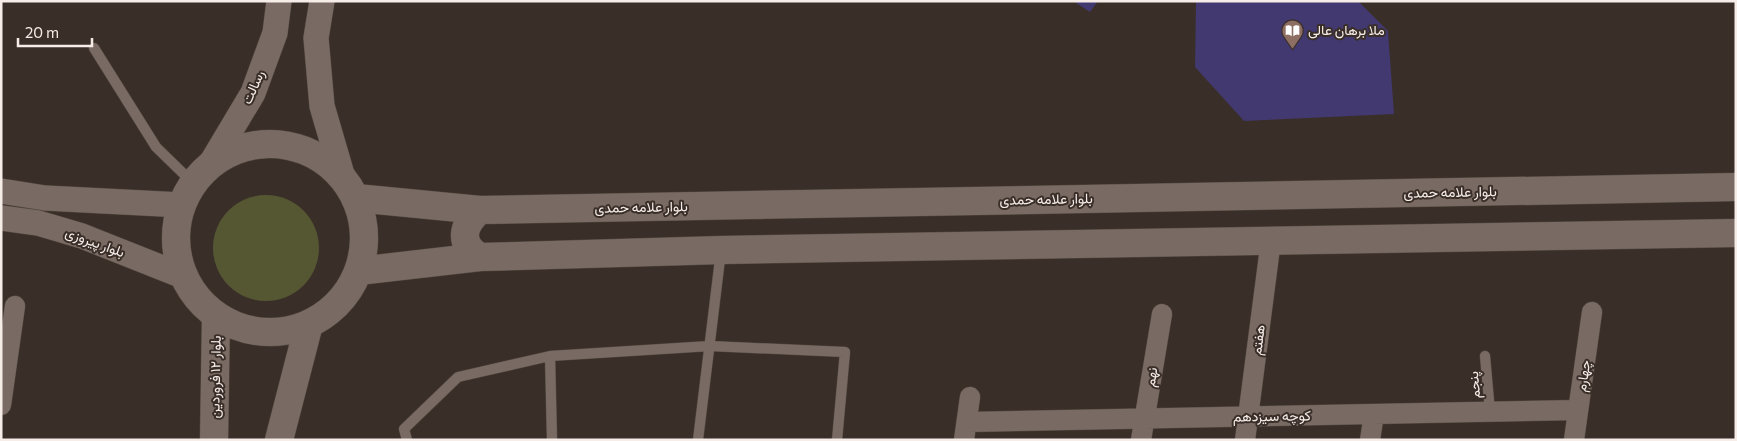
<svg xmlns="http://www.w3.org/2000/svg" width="1737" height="441" font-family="Commissioner,Vazirmatn,sans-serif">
<rect width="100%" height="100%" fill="#3a2e28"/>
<!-- green -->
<path fill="#545732" d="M213 248a53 53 0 1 1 106 0a53 53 0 1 1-106 0Z"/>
<!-- building -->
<path fill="#41396f" d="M 1073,1 L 1098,1 L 1090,12 Z
M 1196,1 L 1358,1 L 1388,31 L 1394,114 L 1244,121 L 1195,67 Z"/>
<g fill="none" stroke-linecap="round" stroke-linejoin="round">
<defs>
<path id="service" d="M 94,48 L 156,147 L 193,183
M 550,356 L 552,440
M 1485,356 L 1490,412
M 407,440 L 404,429 L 458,377 L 550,356 L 710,346 L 845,352 L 837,440
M 698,440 L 721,251"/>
<path id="minor" d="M 1,405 L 15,306
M 967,422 L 1578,410
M 964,440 L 970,397
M 1141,440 L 1162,314
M 1245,440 L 1271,240
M 1370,440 L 1374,414
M 1574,440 L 1592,312"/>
<path id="tertiary" d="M 322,1 L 316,38 L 322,106 L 343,178
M 210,165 L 253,93 L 275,33 L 279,1
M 1,191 L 45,198 L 182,205
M 1,218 L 38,223 L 82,236 L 185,277"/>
<path id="secondary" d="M176 238a94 94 0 1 1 188 0a94 94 0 1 1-188 0Z
M 356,198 L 480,210 L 1736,187
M 480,257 C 458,244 462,225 480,210
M 358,271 L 480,257 L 722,250 L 1736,233
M 214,440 L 216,315
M 279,440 L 309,324"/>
</defs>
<!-- service casing -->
<use href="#service" stroke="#544a44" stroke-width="11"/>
<!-- minor casing -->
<use href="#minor" stroke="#544a44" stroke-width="21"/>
<!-- tertiary casing -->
<use href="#tertiary" stroke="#544a44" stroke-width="26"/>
<!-- secondary casing -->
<use href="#secondary" stroke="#544a44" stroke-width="29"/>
<!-- service -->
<use href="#service" stroke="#796b63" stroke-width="10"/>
<!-- minor -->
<use href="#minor" stroke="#796b63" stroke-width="20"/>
<!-- tertiary -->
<use href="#tertiary" stroke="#796b63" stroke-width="25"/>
<!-- secondary -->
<use href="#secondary" stroke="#796b63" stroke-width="28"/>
</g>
<!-- icons -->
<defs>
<symbol id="library-pin" viewBox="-11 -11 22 30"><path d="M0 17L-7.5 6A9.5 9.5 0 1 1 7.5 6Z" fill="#8d6e63" stroke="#3a2e28"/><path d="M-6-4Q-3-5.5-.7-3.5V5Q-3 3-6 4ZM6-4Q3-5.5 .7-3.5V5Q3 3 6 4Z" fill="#fff"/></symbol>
</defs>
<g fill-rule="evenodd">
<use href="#library-pin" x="1280" y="18" width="25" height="34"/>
</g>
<g text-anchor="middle" stroke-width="4" stroke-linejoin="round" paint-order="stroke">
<!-- poi labels -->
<g font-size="14" fill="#f6ede9" stroke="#3a2e28" text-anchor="start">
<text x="1308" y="35">ملا برهان عالی</text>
</g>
<!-- street labels -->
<g font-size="14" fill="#f6ede9" stroke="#3a2e28">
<text transform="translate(253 87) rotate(-66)" y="5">رسالت</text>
<text transform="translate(1450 192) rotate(-1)" y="5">بلوار علامه حمدی</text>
<text transform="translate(1046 199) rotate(-1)" y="5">بلوار علامه حمدی</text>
<text transform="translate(641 207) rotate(-1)" y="5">بلوار علامه حمدی</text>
<text transform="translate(95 242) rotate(20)" y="5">بلوار پیروزی</text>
<text transform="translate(1258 340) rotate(-83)" y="5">هفتم</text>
<text transform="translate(1583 376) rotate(-82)" y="5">چهارم</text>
<text transform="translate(215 377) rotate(-89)" y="5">بلوار ۱۲ فروردین</text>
<text transform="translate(1151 377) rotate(-81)" y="5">نهم</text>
<text transform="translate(1474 385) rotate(-95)" y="5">پنجم</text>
<text transform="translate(1272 416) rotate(-1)" y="5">کوچه سیزدهم</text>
</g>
</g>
<!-- border -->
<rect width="1737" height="441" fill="none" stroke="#f6ede9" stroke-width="5"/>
<!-- scale -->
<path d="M18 38v8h74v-8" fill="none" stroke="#f6ede9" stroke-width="2.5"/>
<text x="25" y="38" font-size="15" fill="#f6ede9" stroke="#3a2e28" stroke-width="4" paint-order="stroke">20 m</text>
</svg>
